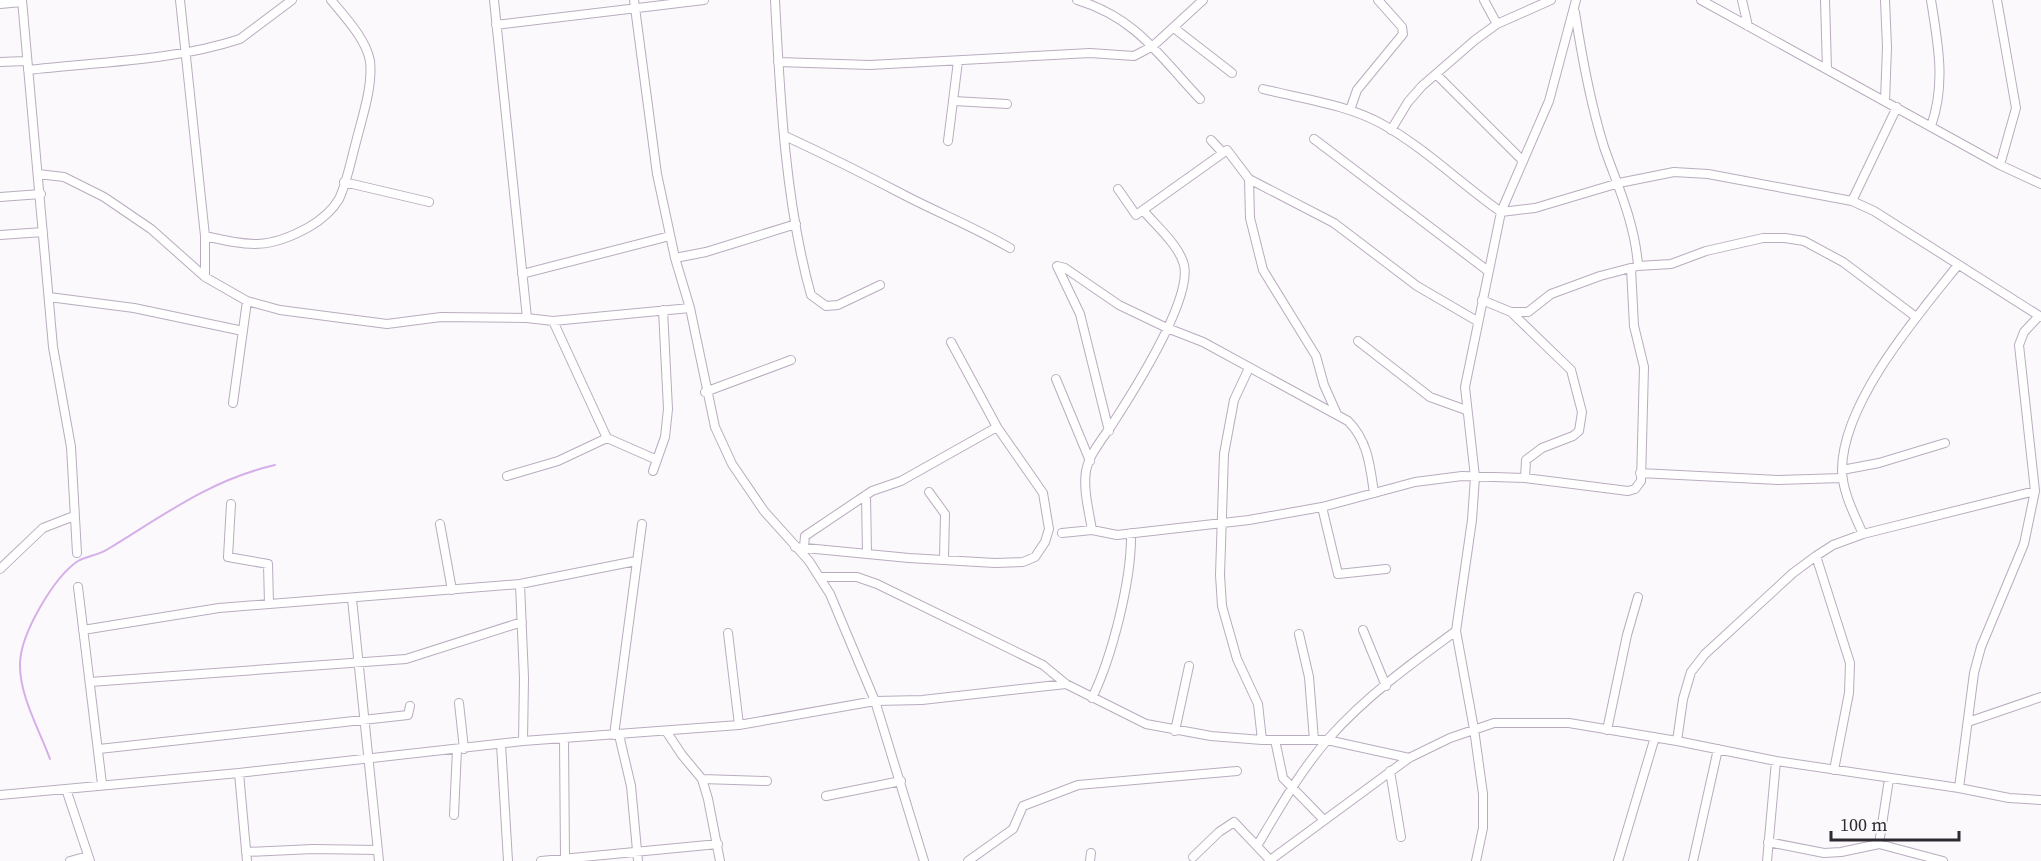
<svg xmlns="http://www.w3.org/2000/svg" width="2041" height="861" font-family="'Source Serif 4',serif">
<rect width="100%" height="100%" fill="#fcf9fd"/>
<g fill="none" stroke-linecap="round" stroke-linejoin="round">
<!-- stream -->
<path stroke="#d5b0e8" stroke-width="2" d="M 50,759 C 39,729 19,695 20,663 C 21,633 54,577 78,561 C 87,556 99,555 108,549 C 164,515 210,480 275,465"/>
<defs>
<path id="street" d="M 22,0 L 53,347 L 71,447 L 77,553
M 180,0 L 205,236 L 205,277
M 494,0 L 527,318
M 634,0 L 657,174 L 675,258 L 690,308 L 715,427 L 732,464 L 764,511 L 809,561 L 830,594 L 875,701 L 924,861
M 775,0 C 780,96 785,202 811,295 L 826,306 L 838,305 L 880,285
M 1077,0 C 1137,18 1160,57 1200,99
M 1484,0 L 1497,24
M 1701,0 L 2000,165 L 2041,184
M 1742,0 L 1748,26
M 1825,0 L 1827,69
M 1885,0 L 1887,47 L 1885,101
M 1997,0 L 2016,108 L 2000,165
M 0,4 L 22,2
M 1575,12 C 1582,58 1590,102 1604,147 C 1618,187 1635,223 1638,266
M 496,25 L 704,0
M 1174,28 L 1232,73
M 0,62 L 26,61
M 778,62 L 870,65 L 1090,53 L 1134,56 L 1153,46 L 1203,0
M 28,70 C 98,62 173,61 240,39 L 292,0
M 1436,74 L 1523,161
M 1263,89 C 1302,99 1346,104 1382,124 C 1425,148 1461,184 1501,212 L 1535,208 L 1619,183 L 1674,172 L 1708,174 L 1852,201 L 1874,211 L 2041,317
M 954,101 L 1007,104
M 1350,110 L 1357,90 L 1403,34 L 1402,27 L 1378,0
M 1931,126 C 1946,84 1938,44 1931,0
M 1391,130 L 1408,102 L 1422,86 L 1475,40 L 1497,24 L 1551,0
M 785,136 C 826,155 866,175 906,196 C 941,214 976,228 1010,248
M 1314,139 L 1488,271
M 1211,140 L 1223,153 L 1227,150 L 1249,179 L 1334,223 L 1417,286 L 1477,321
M 948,141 L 958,61
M 38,174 L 64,177 L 104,197 L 151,229 L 205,277 L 247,301 L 280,310 L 387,324 L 441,317 L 527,318 L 553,321 L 690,308
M 1249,179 L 1250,218 L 1263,270 L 1316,356 L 1324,385 L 1336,412
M 344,182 L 429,202
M 1118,189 L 1136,215 L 1143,210
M 0,197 L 41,194
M 1852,201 L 1897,107
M 0,235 L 43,232
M 205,236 C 249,246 268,250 309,227 C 321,220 332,211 339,199 C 347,182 351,160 356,142 C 362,118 373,86 370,61 C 366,39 345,17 331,0
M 675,258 L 706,252 L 796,224
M 522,274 L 670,236
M 49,297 L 134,308 L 243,331
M 1482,300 L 1511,312 L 1528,312 L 1551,294 L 1600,276 L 1638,266 L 1671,264 L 1706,251 L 1763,238 L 1785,238 L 1804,241 L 1843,262 L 1916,317
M 1511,312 L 1571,370 L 1582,412 L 1579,431 L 1573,436 L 1542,448 L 1526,460 L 1525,478
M 553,321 L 607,438 L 655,459
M 1358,341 L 1430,397 L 1466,410
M 1249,368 L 1234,400 L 1224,454 L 1220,575 L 1222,606 L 1237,659 L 1258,704 L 1262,740
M 1056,379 L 1090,461
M 705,392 L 791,360
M 233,403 L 247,301
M 1109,431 L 1080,314 L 1057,266 L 1065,268 L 1119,305 L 1167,328 L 1203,342 L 1348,421 C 1368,441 1370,466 1374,493
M 1842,470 L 1879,463 L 1945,443
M 653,471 L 665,437 L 668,409 L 663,310
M 1640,473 L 1778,480 L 1842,478
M 507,476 L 558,461 L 607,438
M 929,492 L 945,514 L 944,558
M 866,495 L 867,553
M 231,504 L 228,557 L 268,564 L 269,604
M 1322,507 L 1338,574 L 1386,569
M 440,524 L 452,590
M 1092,530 C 1089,511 1083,490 1086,471 C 1089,454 1104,437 1113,423 C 1133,392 1192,300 1184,265 C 1179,245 1156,226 1143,210 L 1223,153
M 1062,533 L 1092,530 L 1117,535 L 1249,520 L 1322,507 L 1415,482 L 1462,476 L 1525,478 L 1628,491 L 1635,489 L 1641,481 L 1644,367 L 1634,326 L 1631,268
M 1863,534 C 1854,514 1842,491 1842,469 C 1843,402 1917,316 1958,265
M 795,547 L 909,558 L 995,563 L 1023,562 L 1035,557 L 1045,542 L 1049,529 L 1043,493 L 997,427 L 951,342
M 804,547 L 805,536 L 872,491 L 901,481 L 997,427
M 1816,556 L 1850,663 L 1849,693 L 1834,770
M 0,569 L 43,528 L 74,516
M 821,577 L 857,577 L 877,584 L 1043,665 L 1066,684 L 1146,724 L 1211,736 L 1262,740 L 1327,740 L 1409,758
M 520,584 L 524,678 L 523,741
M 78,587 L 102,784
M 352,599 L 379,861
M 83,630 L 219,608 L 520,584 L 636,561
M 1363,630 L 1386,686
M 728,633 L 739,725
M 1299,634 L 1309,677 L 1314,740
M 90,682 L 406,659 L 522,622
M 1092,698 C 1112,657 1132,579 1131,533
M 459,703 L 464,749
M 1968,722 L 2041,697
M 1607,730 L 1627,635 L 1638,597
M 666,731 L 682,755 L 702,779 L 708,799 L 720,861
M 1175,731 L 1189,666
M 614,735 L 642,524
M 619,735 L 631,786 L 638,861
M 564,739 L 565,858
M 1275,740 L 1283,778 L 1323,819
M 1677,741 L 1683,699 L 1691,672 L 1705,654 L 1793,573 L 1816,556 L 1833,545 L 1863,534 L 2035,491
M 501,744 L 508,861
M 99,749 L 408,715 L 410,706
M 1390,771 L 1401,837
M 239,773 L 247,861
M 702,779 L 767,781
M 1959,788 L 1974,673 L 1981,647 L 2024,544 L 2035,491 L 2019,345 L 2024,332 L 2039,316
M 66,789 L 90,861
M 0,795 L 239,773 L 523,741 L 739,725 L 875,701 L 922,700 L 1066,684
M 826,796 L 901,781
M 454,815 L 457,749
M 1768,842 L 1824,853 L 1841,852 L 1879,844 L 1943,861
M 1879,844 L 1889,779
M 1257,846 C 1279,809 1300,771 1329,738 C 1365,697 1412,663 1456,631
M 246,852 L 313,849 L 378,850
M 1193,857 L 1219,832 L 1234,822 L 1270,860
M 70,861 L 88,856
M 541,861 L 718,844
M 968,861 L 1013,829 L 1023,806 L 1078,785 L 1237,771
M 1090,861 L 1091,853
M 1269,861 L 1409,758 L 1450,738 L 1494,723 L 1569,723 L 1677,741 L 1776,761 L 1959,788 L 2009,798 L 2041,800
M 1476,861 L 1483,828 L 1483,794 L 1474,729 L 1456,631 L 1472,520 L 1475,477 L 1465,387 L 1501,212 L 1549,101 L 1576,0
M 1618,861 L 1655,737
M 1693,861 L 1718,749
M 1767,861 L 1776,761"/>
</defs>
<!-- street casing -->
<use href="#street" stroke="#b9acbf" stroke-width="10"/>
<!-- street -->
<use href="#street" stroke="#fff" stroke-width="8"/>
</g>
<!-- scale -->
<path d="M1831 831v9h128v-9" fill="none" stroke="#2f2a32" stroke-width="3"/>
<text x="1840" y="831" font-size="18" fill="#2f2a32" stroke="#fcf9fd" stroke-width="4.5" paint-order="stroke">100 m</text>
</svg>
